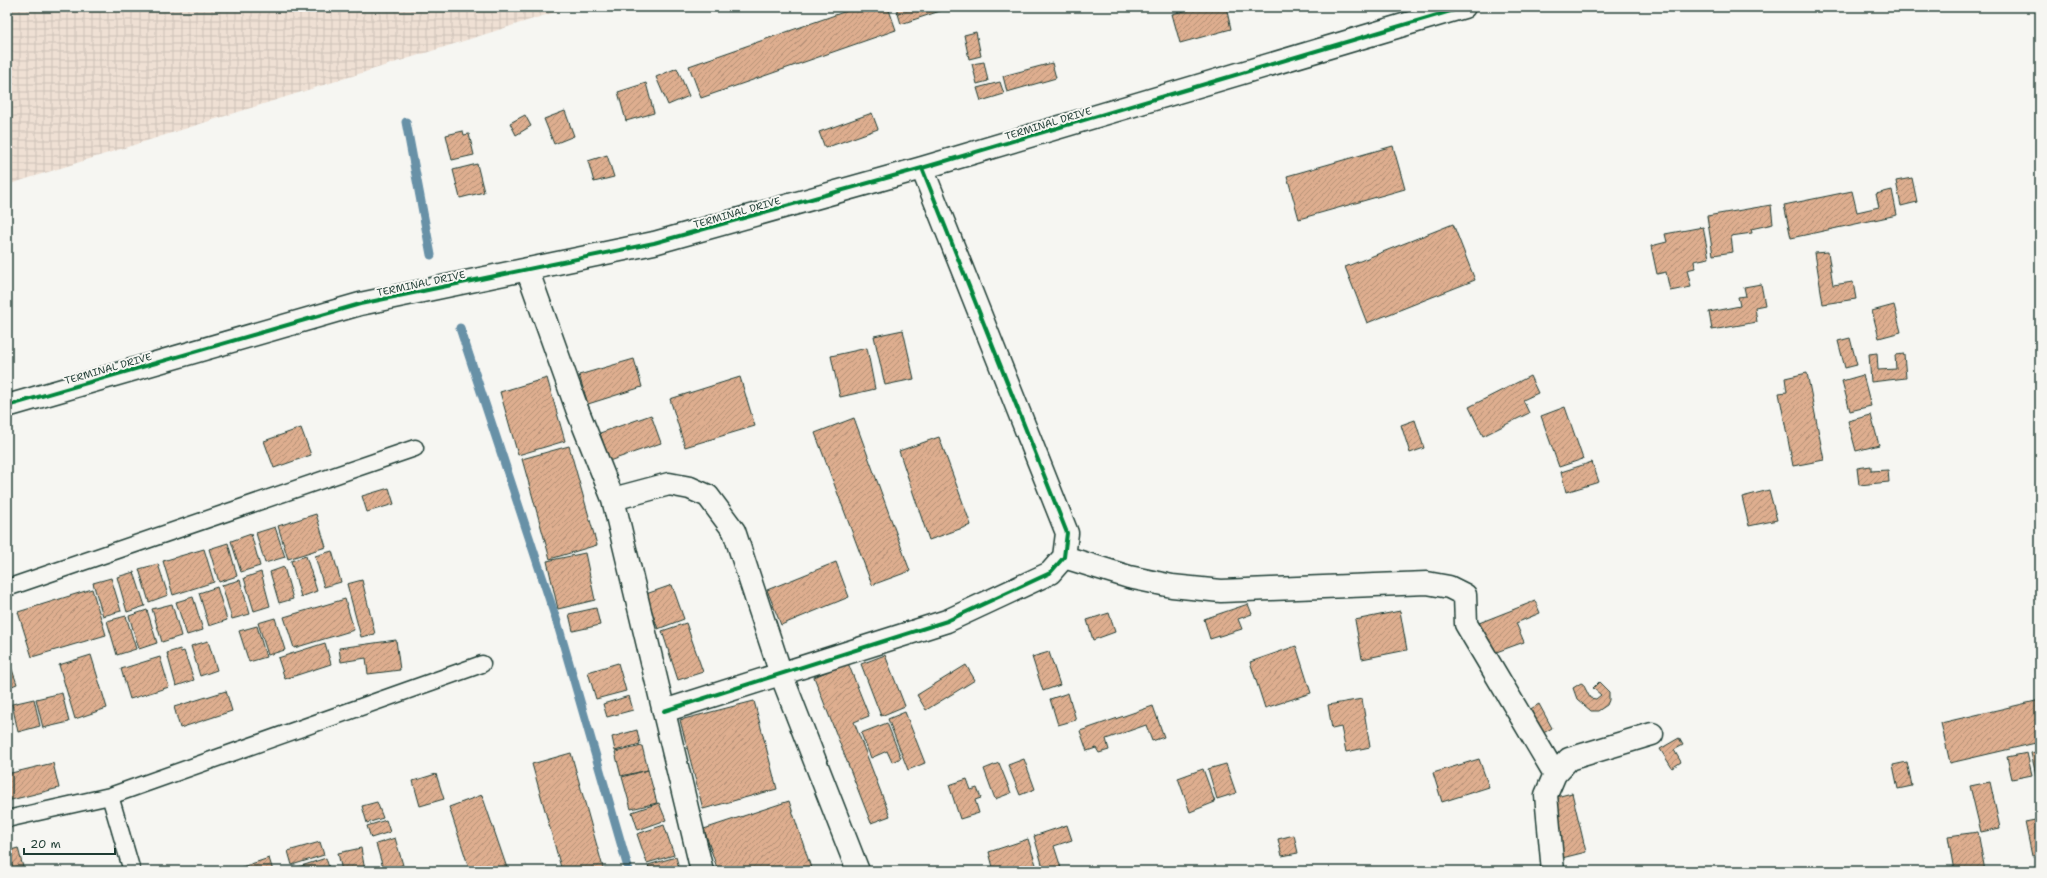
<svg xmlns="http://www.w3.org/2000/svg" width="2047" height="878" font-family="'Shantell Sans',sans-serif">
<defs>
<pattern id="industrial-grid" width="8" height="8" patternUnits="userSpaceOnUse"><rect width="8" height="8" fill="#efe0d4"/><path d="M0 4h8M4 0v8" fill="none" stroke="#ccc1b7"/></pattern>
<pattern id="building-hatch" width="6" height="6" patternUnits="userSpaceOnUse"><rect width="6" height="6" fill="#deae8f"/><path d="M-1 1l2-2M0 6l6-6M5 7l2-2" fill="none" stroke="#b38f76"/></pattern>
</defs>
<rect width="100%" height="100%" fill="#f6f6f2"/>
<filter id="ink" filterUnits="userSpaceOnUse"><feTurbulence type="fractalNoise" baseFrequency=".025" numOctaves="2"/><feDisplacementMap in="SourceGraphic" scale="8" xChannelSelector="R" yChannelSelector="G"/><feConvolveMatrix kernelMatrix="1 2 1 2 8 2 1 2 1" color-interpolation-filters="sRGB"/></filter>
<g filter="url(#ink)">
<!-- industrial -->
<path fill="url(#industrial-grid)" d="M 7,7 L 571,7 L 7,185 Z"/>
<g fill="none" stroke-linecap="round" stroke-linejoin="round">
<!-- stream -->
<path stroke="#6891a7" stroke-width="9" d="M 406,122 L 431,255
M 460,328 L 558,625 L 629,871"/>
</g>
<!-- building -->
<path fill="url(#building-hatch)" stroke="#1f3d34" d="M 858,7 L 888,7 L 896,30 L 701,98 L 689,66 Z
M 896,7 L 945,7 L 946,9 L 901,24 Z
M 1200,7 L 1226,7 L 1231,29 L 1180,43 L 1172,14 Z
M 976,32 L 981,56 L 969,59 L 964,35 Z
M 984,62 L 988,81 L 977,84 L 972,64 Z
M 1052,63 L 1056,78 L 1007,92 L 1003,76 Z
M 677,68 L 689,96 L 668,105 L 656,77 Z
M 1000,82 L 1004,94 L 981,101 L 977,88 Z
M 646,83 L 654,113 L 626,121 L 618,92 Z
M 565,111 L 574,136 L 554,144 L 544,119 Z
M 872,113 L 878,129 L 825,148 L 819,132 Z
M 525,115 L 531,126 L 516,135 L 510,123 Z
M 463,131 L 464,135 L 469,134 L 474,155 L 452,160 L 446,135 Z
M 1393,146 L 1405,189 L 1299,219 L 1287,176 Z
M 607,155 L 614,177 L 594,182 L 588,161 Z
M 477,164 L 484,192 L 460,198 L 453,170 Z
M 1912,178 L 1917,202 L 1901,206 L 1896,181 Z
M 1892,190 L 1897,215 L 1791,238 L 1784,205 L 1852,191 L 1857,212 L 1879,207 L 1876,194 Z
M 1771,205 L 1773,224 L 1751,229 L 1752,233 L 1731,236 L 1733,252 L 1713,255 L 1707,216 Z
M 1453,224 L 1475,280 L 1367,323 L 1345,267 Z
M 1703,227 L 1709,258 L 1694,261 L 1695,268 L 1687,270 L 1691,287 L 1670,291 L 1666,272 L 1657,274 L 1651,246 L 1667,242 L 1665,234 Z
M 1828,252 L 1833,285 L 1853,282 L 1856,299 L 1823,304 L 1815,253 Z
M 1761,284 L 1765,305 L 1755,307 L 1757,322 L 1712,330 L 1709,312 L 1740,306 L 1738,297 L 1746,296 L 1744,287 Z
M 1894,305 L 1901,332 L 1879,338 L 1872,311 Z
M 903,330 L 914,379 L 885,385 L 874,336 Z
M 1850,338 L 1857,365 L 1845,368 L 1838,341 Z
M 867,348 L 875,389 L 840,397 L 831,356 Z
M 1877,353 L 1878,370 L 1896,369 L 1895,355 L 1904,354 L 1906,378 L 1871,382 L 1869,354 Z
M 634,359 L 642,387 L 588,404 L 579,375 Z
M 1807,373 L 1824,460 L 1793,466 L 1779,393 L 1787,392 L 1785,378 Z
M 1863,375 L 1871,406 L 1850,411 L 1842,381 Z
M 1530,376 L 1538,393 L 1523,400 L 1529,413 L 1483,436 L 1469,407 Z
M 740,377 L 755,426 L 685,447 L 670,399 Z
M 547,378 L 565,441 L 518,455 L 500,392 Z
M 1565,407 L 1583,459 L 1559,467 L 1541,416 Z
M 651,415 L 661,443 L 609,461 L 600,433 Z
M 1871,415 L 1879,445 L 1856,451 L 1848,421 Z
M 854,418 L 910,571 L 872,585 L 815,433 Z
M 1415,420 L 1424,448 L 1410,453 L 1401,425 Z
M 301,428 L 311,455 L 274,468 L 264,441 Z
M 939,437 L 971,525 L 929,540 L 899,451 Z
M 569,446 L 597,545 L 550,559 L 522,459 Z
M 1592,462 L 1599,482 L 1566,492 L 1561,472 Z
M 1871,466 L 1871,471 L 1888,470 L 1889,482 L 1859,485 L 1857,468 Z
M 389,488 L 394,504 L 367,512 L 362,496 Z
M 1769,490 L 1777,520 L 1749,526 L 1742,497 Z
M 316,514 L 326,547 L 288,559 L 278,526 Z
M 275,527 L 285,557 L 265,563 L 256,533 Z
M 251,534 L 260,566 L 241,572 L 231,541 Z
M 228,543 L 237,576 L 219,582 L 209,549 Z
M 204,549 L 214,582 L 173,595 L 163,561 Z
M 332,551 L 341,582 L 324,587 L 315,556 Z
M 585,553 L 595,600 L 558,609 L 547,561 Z
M 306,556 L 317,591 L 301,597 L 291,561 Z
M 836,562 L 849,597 L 781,625 L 767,590 Z
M 158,564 L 168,595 L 149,602 L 139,569 Z
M 284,567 L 293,599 L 279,603 L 270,572 Z
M 134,572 L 145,606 L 127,612 L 117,577 Z
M 261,572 L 270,606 L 254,611 L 244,578 Z
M 111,578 L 121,611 L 103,616 L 93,583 Z
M 240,580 L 250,614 L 232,619 L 222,585 Z
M 362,580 L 375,634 L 361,637 L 347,584 Z
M 672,585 L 684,619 L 658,629 L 646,594 Z
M 217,587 L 227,620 L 209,626 L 199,593 Z
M 92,589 L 106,635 L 32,657 L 18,612 Z
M 193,597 L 203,630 L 187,635 L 176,602 Z
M 345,599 L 354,630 L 294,648 L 284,617 Z
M 1535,601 L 1540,613 L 1516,623 L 1524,642 L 1491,654 L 1479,623 Z
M 172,604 L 181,636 L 162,642 L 152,609 Z
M 1248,604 L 1252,614 L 1238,619 L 1242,629 L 1210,639 L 1204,619 Z
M 596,608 L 600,625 L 573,631 L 569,614 Z
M 147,610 L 157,643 L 139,649 L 129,616 Z
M 1400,611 L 1407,650 L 1362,659 L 1355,620 Z
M 1109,613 L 1115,632 L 1093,640 L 1087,620 Z
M 126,616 L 136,649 L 117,655 L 107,621 Z
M 275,618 L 285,650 L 268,655 L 258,623 Z
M 686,623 L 703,672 L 678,680 L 662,631 Z
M 257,626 L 266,657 L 249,662 L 239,631 Z
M 396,640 L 400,670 L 368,674 L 366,658 L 341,662 L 339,648 Z
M 208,641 L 217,670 L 200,676 L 191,646 Z
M 325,643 L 331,664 L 285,679 L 278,658 Z
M 1296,646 L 1311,693 L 1265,708 L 1250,662 Z
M 180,649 L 181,652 L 184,651 L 194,680 L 176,686 L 167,653 Z
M 1049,652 L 1060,685 L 1043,691 L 1032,657 Z
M 7,655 L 17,684 L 7,688 Z
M 91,655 L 107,708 L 75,719 L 59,665 Z
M 885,655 L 905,706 L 881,716 L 861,664 Z
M 160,657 L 169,687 L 130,699 L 121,669 Z
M 618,663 L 626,691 L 596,699 L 588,672 Z
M 848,663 L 869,716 L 854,722 L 890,816 L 871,823 L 814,677 Z
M 966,665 L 975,680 L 926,710 L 917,695 Z
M 1599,682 L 1609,692 L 1609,700 L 1607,705 L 1598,711 L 1591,711 L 1577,699 L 1573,688 L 1581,683 L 1583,684 L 1590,698 L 1596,699 L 1601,695 L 1593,688 Z
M 226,691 L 232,711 L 180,728 L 174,707 Z
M 62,693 L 69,722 L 43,728 L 36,699 Z
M 1068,693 L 1076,720 L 1058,725 L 1050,699 Z
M 629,696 L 633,710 L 607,717 L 603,704 Z
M 34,699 L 40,726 L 18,732 L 12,704 Z
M 1362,699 L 1370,747 L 1346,752 L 1341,727 L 1332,729 L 1328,705 Z
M 2040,700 L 2040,742 L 1950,763 L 1941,723 Z
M 754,701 L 777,789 L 703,809 L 680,720 Z
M 1539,704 L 1552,728 L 1540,735 L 1527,711 Z
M 1153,706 L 1164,737 L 1152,741 L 1146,725 L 1106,739 L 1109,750 L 1099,753 L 1096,748 L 1087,751 L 1080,731 Z
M 905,712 L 925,763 L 908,770 L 888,719 Z
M 887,723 L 901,758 L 892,762 L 887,751 L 871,758 L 861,733 Z
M 637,730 L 640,744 L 615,751 L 612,737 Z
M 1679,738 L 1683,745 L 1674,750 L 1681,762 L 1672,768 L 1660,749 Z
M 642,746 L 648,770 L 621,776 L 615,752 Z
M 2040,751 L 2040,774 L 2036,775 L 2031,753 Z
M 571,753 L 604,871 L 562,871 L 532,764 Z
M 2027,753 L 2032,775 L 2012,779 L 2007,757 Z
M 1024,759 L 1035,789 L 1020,795 L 1008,765 Z
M 1479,759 L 1489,787 L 1442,802 L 1433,773 Z
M 1907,762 L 1912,786 L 1898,789 L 1893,765 Z
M 53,763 L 59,788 L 7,801 L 7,774 Z
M 999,763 L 1011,793 L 995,799 L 984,769 Z
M 1226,764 L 1236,793 L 1217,799 L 1208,769 Z
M 1203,769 L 1215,802 L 1190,812 L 1178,778 Z
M 648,770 L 657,803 L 631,809 L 622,777 Z
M 436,774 L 444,799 L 420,806 L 413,781 Z
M 967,779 L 971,790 L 977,788 L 981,798 L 975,800 L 979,813 L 960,819 L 949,785 Z
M 1990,782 L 2000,828 L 1981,832 L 1970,786 Z
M 1572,793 L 1586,852 L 1562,858 L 1548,799 Z
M 482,795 L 508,871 L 470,871 L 449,807 Z
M 789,801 L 812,871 L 718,871 L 704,829 Z
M 377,802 L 383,818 L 367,823 L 362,806 Z
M 659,803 L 666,820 L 638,830 L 632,812 Z
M 2040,819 L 2040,854 L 2032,856 L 2025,822 Z
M 386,820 L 390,832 L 371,838 L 367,826 Z
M 664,825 L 674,855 L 647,863 L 637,834 Z
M 1067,825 L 1072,840 L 1054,846 L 1062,871 L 1044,871 L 1034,836 Z
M 1978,832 L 1985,871 L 1954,871 L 1948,836 Z
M 1294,835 L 1298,853 L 1282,856 L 1278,839 Z
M 395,838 L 403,865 L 384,871 L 376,844 Z
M 1028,839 L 1038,871 L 994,871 L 989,852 Z
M 320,842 L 324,855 L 292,865 L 288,851 Z
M 18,848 L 24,871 L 7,871 L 7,851 Z
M 361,848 L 365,871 L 342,871 L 338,853 Z
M 676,857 L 680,871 L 650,871 L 648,865 Z
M 269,858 L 273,871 L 240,871 L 239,868 Z
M 326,858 L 330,871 L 293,871 L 292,869 Z"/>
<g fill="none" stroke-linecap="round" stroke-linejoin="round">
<defs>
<path id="service" d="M 7,588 L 415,448
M 110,796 L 132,871
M 7,819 L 110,796 L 482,664"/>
<path id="minor" d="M 527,269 L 577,409 L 613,499 L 702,871
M 7,406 L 360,304 L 654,243 L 922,168 L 1464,7
M 613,499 L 669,484 L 690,488 L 708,496 L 734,531 L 781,674 L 858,871
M 1064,557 L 1129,577 L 1172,586 L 1221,591 L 1427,583 L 1449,587 L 1465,595 L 1466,624 L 1555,774
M 664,711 L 947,621 L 1050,573 L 1064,557 L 1067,533 L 922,168
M 1553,871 L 1546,795 L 1555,774 L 1569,759 L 1652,734"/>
</defs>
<!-- service casing -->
<use href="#service" stroke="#1f3d34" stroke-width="19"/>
<!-- minor casing -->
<use href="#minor" stroke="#1f3d34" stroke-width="25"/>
<!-- service -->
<use href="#service" stroke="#f6f6f2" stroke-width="16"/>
<!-- minor -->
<use href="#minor" stroke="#f6f6f2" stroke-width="22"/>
<defs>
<path id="cycleway" d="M 7,406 L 360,304 L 654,243 L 922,168 L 1464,7
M 664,711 L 947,621 L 1050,573 L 1064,557 L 1067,533 L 922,168"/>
</defs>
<!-- cycleway casing -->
<use href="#cycleway" stroke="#f6f6f2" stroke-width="6"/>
<!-- cycleway -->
<use href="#cycleway" stroke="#00873e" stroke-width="4"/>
</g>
</g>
<g text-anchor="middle" stroke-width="4" stroke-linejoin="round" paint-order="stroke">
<!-- street labels -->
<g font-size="10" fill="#1f3d34" stroke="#f6f6f2">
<text transform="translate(1048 123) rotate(-17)" y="4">TERMINAL DRIVE</text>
<text transform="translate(737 212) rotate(-16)" y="4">TERMINAL DRIVE</text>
<text transform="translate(421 283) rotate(-12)" y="4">TERMINAL DRIVE</text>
<text transform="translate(108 368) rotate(-16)" y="4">TERMINAL DRIVE</text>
</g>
</g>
<!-- margin -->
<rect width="2047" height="878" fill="none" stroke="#f6f6f2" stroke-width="24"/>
<rect x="12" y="12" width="2023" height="854" fill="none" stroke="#1f3d34" stroke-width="1.5" filter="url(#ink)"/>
<!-- scale -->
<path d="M24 848v6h91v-6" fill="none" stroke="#1f3d34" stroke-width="2"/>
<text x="30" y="848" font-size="12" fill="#1f3d34" stroke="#f6f6f2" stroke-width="3" paint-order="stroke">20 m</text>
</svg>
